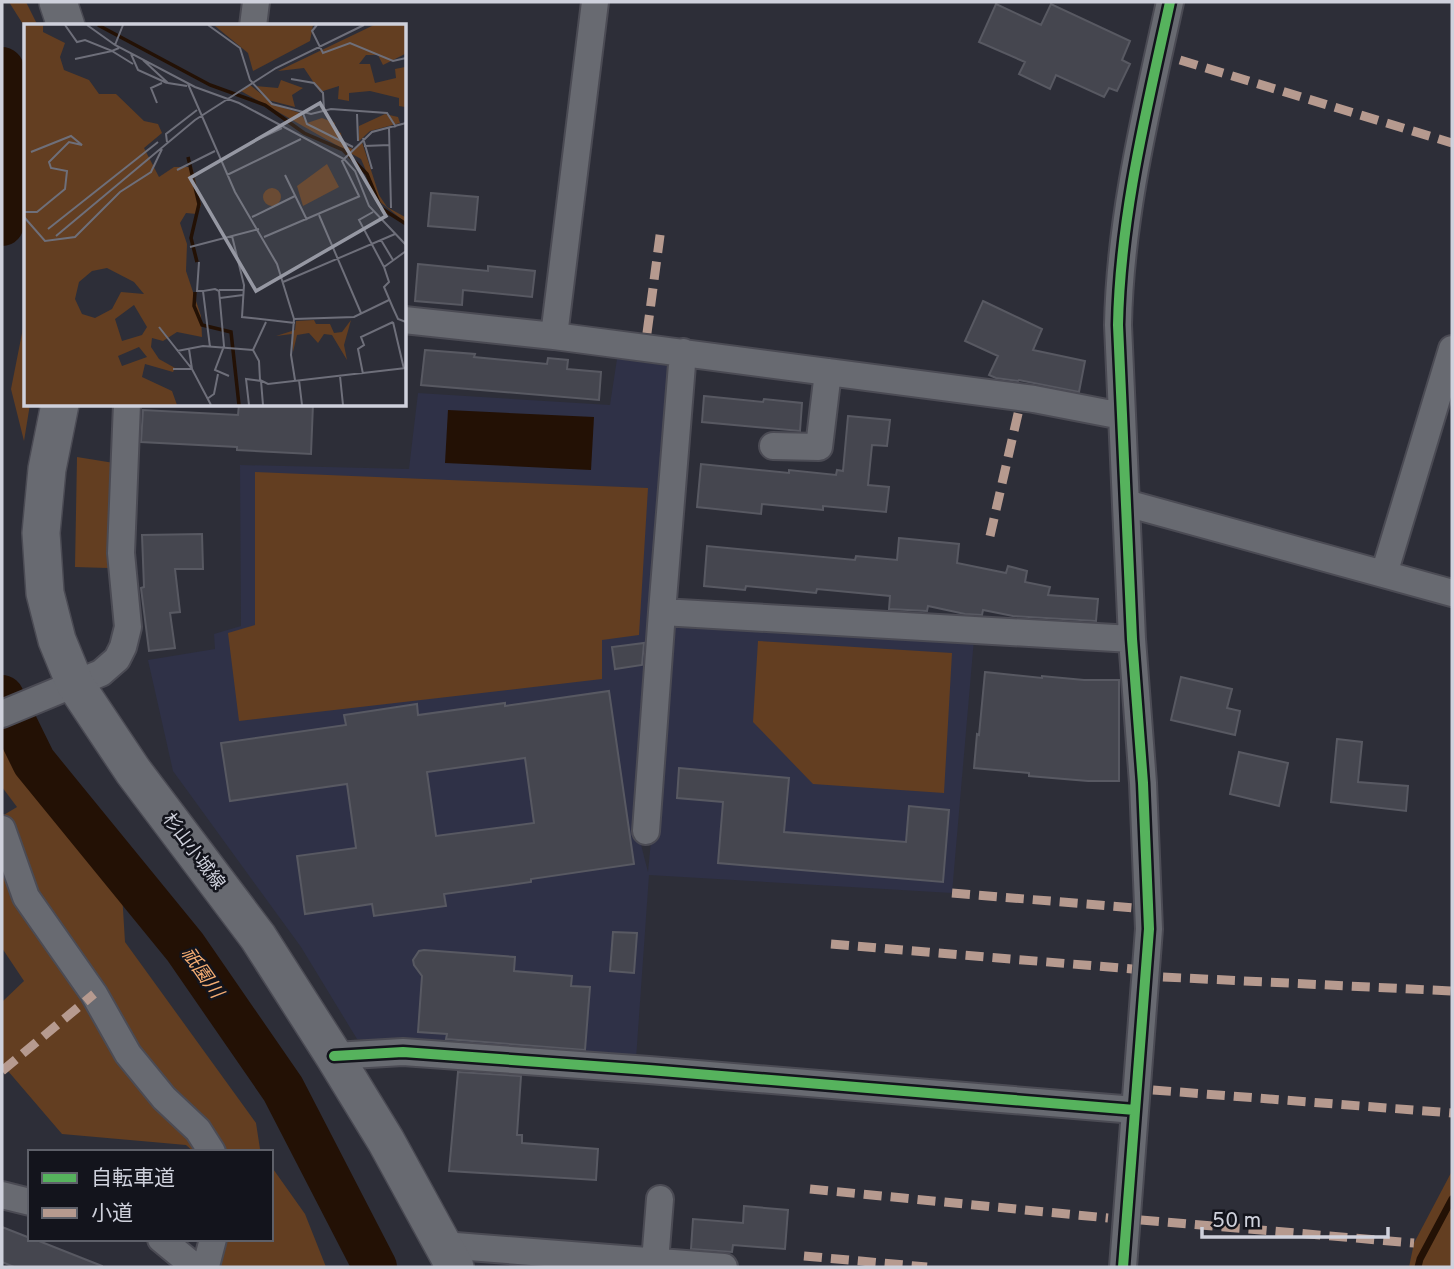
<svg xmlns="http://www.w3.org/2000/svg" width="1454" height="1269" font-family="Overpass,'Noto Sans JP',sans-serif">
<rect width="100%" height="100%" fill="#2d2e38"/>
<!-- built -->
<path fill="#2f3147" d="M 617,359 L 678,367 L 637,829 L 648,872 L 672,624 L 974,639 L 952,893 L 649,875 L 636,1059 L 357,1039 L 301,947 L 173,771 L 148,660 L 215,649 L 214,634 L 241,626 L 240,465 L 409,469 L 418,393 L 610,405 Z"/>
<!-- green -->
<path fill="#633e21" d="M 9,2 L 26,2 L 38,26 L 26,26 L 26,29 Z
M 26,313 L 26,404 L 30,404 L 24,441 L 11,389 Z
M 77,457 L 114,463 L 108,568 L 75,567 Z
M 255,472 L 648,488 L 639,635 L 602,640 L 602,679 L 239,721 L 228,633 L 255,625 Z
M 758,641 L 952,653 L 944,793 L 813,784 L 753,722 Z
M 2,728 L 14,750 L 122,893 L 125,942 L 256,1123 L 260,1149 L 262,1152 L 194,1152 L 186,1145 L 62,1134 L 2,1064 L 2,1002 L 24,981 L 2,948 L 2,816 L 17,807 L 2,787 Z
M 271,1166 L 305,1214 L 326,1267 L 214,1267 L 204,1239 L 271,1239 Z
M 1452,1171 L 1452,1267 L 1409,1267 L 1414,1243 Z"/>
<!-- water -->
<path fill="#231105" d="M 448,410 L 594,417 L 591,470 L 445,463 Z"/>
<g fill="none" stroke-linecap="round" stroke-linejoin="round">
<!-- stream -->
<path stroke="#231105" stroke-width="7" d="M 1418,1267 L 1420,1259 L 1452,1199"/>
<!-- river -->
<path stroke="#231105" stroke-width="44" d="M 2,69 L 7,91 L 7,197 L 2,224
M 2,697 L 34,762 L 185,947 L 283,1089 L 375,1267"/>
</g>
<!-- building -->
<path fill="#45464f" stroke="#585962" stroke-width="2" fill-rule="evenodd" d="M 996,4 L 1041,25 L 1051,4 L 1130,41 L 1122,60 L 1130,64 L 1117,91 L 1109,88 L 1104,97 L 1056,75 L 1050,89 L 1019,74 L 1025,62 L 979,42 Z
M 431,193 L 478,197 L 475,230 L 428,226 Z
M 418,264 L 488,271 L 488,266 L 535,271 L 532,297 L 463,290 L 462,305 L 415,301 Z
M 983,301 L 1042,329 L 1033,350 L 1085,361 L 1079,392 L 1019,380 L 1018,381 L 996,378 L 989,375 L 998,356 L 965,341 Z
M 425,350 L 475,354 L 474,357 L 547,364 L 548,358 L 568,360 L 567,369 L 601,372 L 599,400 L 421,385 Z
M 704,396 L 763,402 L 764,399 L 802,403 L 800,431 L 702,422 Z
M 239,404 L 313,404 L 311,454 L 237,450 L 237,447 L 141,442 L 143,410 L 238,415 Z
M 848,416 L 890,420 L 887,446 L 872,445 L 868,485 L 889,487 L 886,512 L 823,506 L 823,510 L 762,504 L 761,514 L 697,507 L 701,464 L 789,473 L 789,470 L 836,475 L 837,470 L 843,471 Z
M 202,534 L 203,569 L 175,569 L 180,612 L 170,613 L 175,648 L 149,651 L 141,588 L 144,587 L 142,535 Z
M 899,538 L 959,544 L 957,563 L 1006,573 L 1008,566 L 1027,571 L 1025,582 L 1050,587 L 1048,595 L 1098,599 L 1096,621 L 1013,616 L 983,610 L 982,615 L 965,614 L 928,606 L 927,611 L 889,609 L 890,596 L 817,589 L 816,593 L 746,586 L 745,590 L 704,586 L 707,546 L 855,560 L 856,556 L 897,560 Z
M 644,643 L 642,665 L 615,669 L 612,647 Z
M 985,672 L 1042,678 L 1042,676 L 1084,680 L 1119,680 L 1119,781 L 1088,781 L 1029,776 L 1029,773 L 974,768 L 977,734 L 979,735 Z
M 1181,677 L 1232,689 L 1227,708 L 1240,711 L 1235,735 L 1171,720 Z
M 609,691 L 634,864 L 531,879 L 531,882 L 444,894 L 446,906 L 374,916 L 372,904 L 305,914 L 297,856 L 356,848 L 347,784 L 230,801 L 221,743 L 346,725 L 344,715 L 417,704 L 418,715 L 505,703 L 505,706 ZM 525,758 L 534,823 L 436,836 L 427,772 Z
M 1337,739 L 1362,742 L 1358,782 L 1408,786 L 1406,811 L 1331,802 Z
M 1239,752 L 1288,763 L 1279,806 L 1230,794 Z
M 679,768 L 789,778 L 784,832 L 906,842 L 909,806 L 949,810 L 943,882 L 718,863 L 723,802 L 677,798 Z
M 613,932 L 637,933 L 634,973 L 610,971 Z
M 424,950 L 515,957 L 514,971 L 572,976 L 571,986 L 590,987 L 585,1050 L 446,1039 L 447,1034 L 418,1032 L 422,976 L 414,965 L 413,960 L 419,951 Z
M 458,1072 L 521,1076 L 517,1135 L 522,1135 L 522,1143 L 598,1149 L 596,1180 L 449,1171 Z
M 744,1206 L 788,1210 L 785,1249 L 733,1245 L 732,1252 L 691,1249 L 693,1219 L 743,1223 Z
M 2,1227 L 30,1238 L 30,1239 L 34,1239 L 102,1266 L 102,1267 L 14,1267 L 2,1262 Z"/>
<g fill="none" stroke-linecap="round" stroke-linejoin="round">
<defs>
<path id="street" d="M 253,26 L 256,2
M 404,320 L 554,336 L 1034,399 L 1122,416
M 554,336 L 595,2
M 773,446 L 819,447 L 828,372
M 1126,503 L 1452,593
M 1384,574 L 1452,349
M 662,612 L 1132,639
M 2,714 L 101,673 L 117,659 L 123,647 L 128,627 L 121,553 L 127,404
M 2,829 L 26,897 L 94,994 L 128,1054 L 164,1098 L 198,1130 L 212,1152
M 646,831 L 662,612 L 683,352
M 334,1056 L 403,1052 L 649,1070 L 1135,1110
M 2,1195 L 30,1202
M 161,1239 L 195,1267
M 443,1245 L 724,1267
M 655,1262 L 660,1199
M 201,1267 L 207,1262 L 213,1239
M 1123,1267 L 1149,929 L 1143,783 L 1132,639 L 1118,325 C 1120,216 1147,108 1170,2"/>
<path id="secondary" d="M 58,2 L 66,26
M 60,404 L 47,469 L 41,533 L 45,593 L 57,640 L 75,684 L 133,771 L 258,937 L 334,1056 L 386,1141 L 455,1267"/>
</defs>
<!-- street casing -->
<use href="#street" stroke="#4b4b54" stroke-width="30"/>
<!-- secondary casing -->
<use href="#secondary" stroke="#4b4b54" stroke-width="40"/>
<!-- street -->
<use href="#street" stroke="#686a71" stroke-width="26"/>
<!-- secondary -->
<use href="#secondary" stroke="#686a71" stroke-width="37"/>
<!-- quiet -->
<path stroke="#b69a8f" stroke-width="9" stroke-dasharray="18 9" stroke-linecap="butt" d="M 1180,60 L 1452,143
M 647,333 L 661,228
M 990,536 L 1020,405
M 952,893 L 1135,908
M 831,944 L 1132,969
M 1163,977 L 1452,991
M 2,1071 L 94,994
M 1153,1090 L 1452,1113
M 810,1189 L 1108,1218
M 1141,1220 L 1414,1243
M 804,1256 L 927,1267"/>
<defs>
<path id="cycleway" d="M 334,1056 L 403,1052 L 649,1070 L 1135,1110
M 1123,1267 L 1149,929 L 1143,783 L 1132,639 L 1118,325 C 1120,216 1147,108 1170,2"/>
</defs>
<!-- cycleway casing -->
<use href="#cycleway" stroke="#13141c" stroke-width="15"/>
<!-- cycleway -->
<use href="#cycleway" stroke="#56b35d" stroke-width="10"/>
</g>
<g text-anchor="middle" stroke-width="5" stroke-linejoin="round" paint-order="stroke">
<!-- street labels -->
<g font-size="18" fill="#cfd1dc" stroke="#13141c">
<text transform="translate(194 851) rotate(53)" y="6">杉山小城線</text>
</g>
<!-- water labels -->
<g font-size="19" font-style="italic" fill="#f4ac72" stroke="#13141c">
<text transform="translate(203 972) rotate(55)" y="7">祇園川</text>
</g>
</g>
<!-- overview -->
<g transform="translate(24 24)">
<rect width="382" height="382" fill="#2d2e38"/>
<path d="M 0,1 L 19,1 L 19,8 L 41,19 L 36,33 L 40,46 L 65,56 L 75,70 L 92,70 L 120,97 L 134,100 L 138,109 L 120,124 L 135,153 L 150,143 L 168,143 L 177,181 L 173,190 L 162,189 L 156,199 L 163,220 L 162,247 L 177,292 L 178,313 L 153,308 L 139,317 L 128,314 L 127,323 L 135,335 L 151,344 L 149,348 L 121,340 L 118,353 L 148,367 L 153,381 L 0,381 ZM 83,244 L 110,258 L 120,270 L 97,268 L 88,285 L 71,294 L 58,290 L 51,275 L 55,258 L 68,247 ZM 110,281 L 123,303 L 118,311 L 98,317 L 91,295 ZM 115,323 L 123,333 L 98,342 L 94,332 ZM 289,1 L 286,17 L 229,47 L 224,29 L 191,2 ZM 350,1 L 381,1 L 381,30 L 359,41 L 354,31 L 342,31 L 335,40 L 346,40 L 351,59 L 372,54 L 371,45 L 381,43 L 381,83 L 375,82 L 375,74 L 346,67 L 325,69 L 325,77 L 314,75 L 315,62 L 296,68 L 280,44 L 254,47 ZM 257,56 L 279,64 L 268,71 L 271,83 L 244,76 L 231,62 L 254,64 ZM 226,61 L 251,81 L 276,89 L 283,99 L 298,94 L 311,99 L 309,105 L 317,109 L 319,121 L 329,125 L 338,118 L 355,171 L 363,183 L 381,193 L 381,198 L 355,177 L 337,135 L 217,67 ZM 361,90 L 374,93 L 376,99 L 346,107 L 335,117 L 335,102 ZM 303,140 L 315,163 L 279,182 L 273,162 ZM239 173a9 9 0 1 1 18 0a9 9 0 1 1-18 0ZM 290,296 L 292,300 L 306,300 L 310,309 L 318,308 L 327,296 L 320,321 L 323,336 L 308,311 L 300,310 L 294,319 L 285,309 L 273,311 L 269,328 L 268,310 L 252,312 L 271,306 L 272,297 Z" fill="#633e21" fill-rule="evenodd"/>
<path fill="none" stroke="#231105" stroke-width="3.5" d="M 74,1 L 186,61 L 241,81 L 280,109 L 319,126 L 343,150 L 357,184 L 382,200M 164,133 L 175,180 L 167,214 L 173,238M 171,268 L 170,282 L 178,301 L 207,308 L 215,381"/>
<path fill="none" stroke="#6e6f7a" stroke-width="2" d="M 41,1 L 53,18 L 61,16 L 88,27 L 95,24M 63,1 L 91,21 L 171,63 L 215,79 L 320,135 L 331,147 L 345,182 L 382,221M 184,1 L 216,24 L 226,56 L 248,80 L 287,90 L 307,85 L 363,89 L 372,103M 293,1 L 288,7 L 299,29 L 326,19 L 369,37 L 382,34M 91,21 L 99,1M 107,30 L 114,46 L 143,59M 51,35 L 88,27 L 109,40M 119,36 L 144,59 L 163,62M 267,55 L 290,59 L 299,69 L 300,85M 164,60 L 211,168 L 253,240 L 270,295 L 267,331 L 271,356M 133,79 L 127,64 L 138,59M 279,89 L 283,100 L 329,123M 333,90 L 334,117M 365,104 L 367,184M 339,114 L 348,145M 143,118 L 142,110 L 173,86M 226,119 L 258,104M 340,122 L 366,121M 153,146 L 191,127M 203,151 L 277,115M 261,151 L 283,196M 335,172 L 318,137 L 348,108 L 382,99M 0,188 L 13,188 L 41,165 L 43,147 L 27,144 L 25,138 L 45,118 L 58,121 L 47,112 L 7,128M 349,188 L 335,196 L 360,243 L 365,258 L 360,263 L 369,284 L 374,295 L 382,298M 295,191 L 337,289M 0,193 L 21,217 L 51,213 L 96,168 L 127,148 L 138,125M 228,193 L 271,172M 24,205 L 134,118M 32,212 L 171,96 L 252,44 L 340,1M 208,212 L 220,261 L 218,293 L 271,299M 240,213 L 336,172M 357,216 L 369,236M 166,223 L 235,205M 175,238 L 173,267 L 179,267M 360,243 L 382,227M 259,258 L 371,210M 195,266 L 219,266M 196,274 L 219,271M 270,295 L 330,293 L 365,276M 369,298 L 380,345M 135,303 L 168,345 L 187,381M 186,323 L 179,267 L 191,265 L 195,267 L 200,322 L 191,346 L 205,352M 229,326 L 235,337 L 236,356 L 244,360 L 382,344M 229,326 L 242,298M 153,327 L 179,322 L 229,326M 149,345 L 168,345 L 165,325M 339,350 L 334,325 L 340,321 L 337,313 L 369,298M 316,352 L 319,381M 275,356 L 278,381M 183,375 L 190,370 L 194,350M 225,381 L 222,355 L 237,357 L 239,381"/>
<path fill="#9698a3" fill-opacity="0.15" stroke="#9698a3" stroke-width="3.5" d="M 296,79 L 362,192 L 232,267 L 166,154 Z"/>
<rect width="382" height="382" fill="none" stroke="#cfd1dc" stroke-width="3.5"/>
</g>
<!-- border -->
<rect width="1454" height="1269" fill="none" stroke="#cfd1dc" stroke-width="7"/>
<!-- legend -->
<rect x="28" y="1150" width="245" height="91" fill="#13141c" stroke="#5e6069" stroke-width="2"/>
<rect x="42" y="1173" width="35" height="10" fill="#56b35d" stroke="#5e6069" stroke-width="2"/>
<text x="91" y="1185" font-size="21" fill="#cfd1dc">自転車道</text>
<rect x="42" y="1208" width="35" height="10" fill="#b69a8f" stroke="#5e6069" stroke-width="2"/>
<text x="91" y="1220" font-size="21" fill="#cfd1dc">小道</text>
<!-- scale -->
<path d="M1202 1227v10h186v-10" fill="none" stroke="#cfd1dc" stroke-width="3.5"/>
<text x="1212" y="1227" font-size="21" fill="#cfd1dc" stroke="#13141c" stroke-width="5" paint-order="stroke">50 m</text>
</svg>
